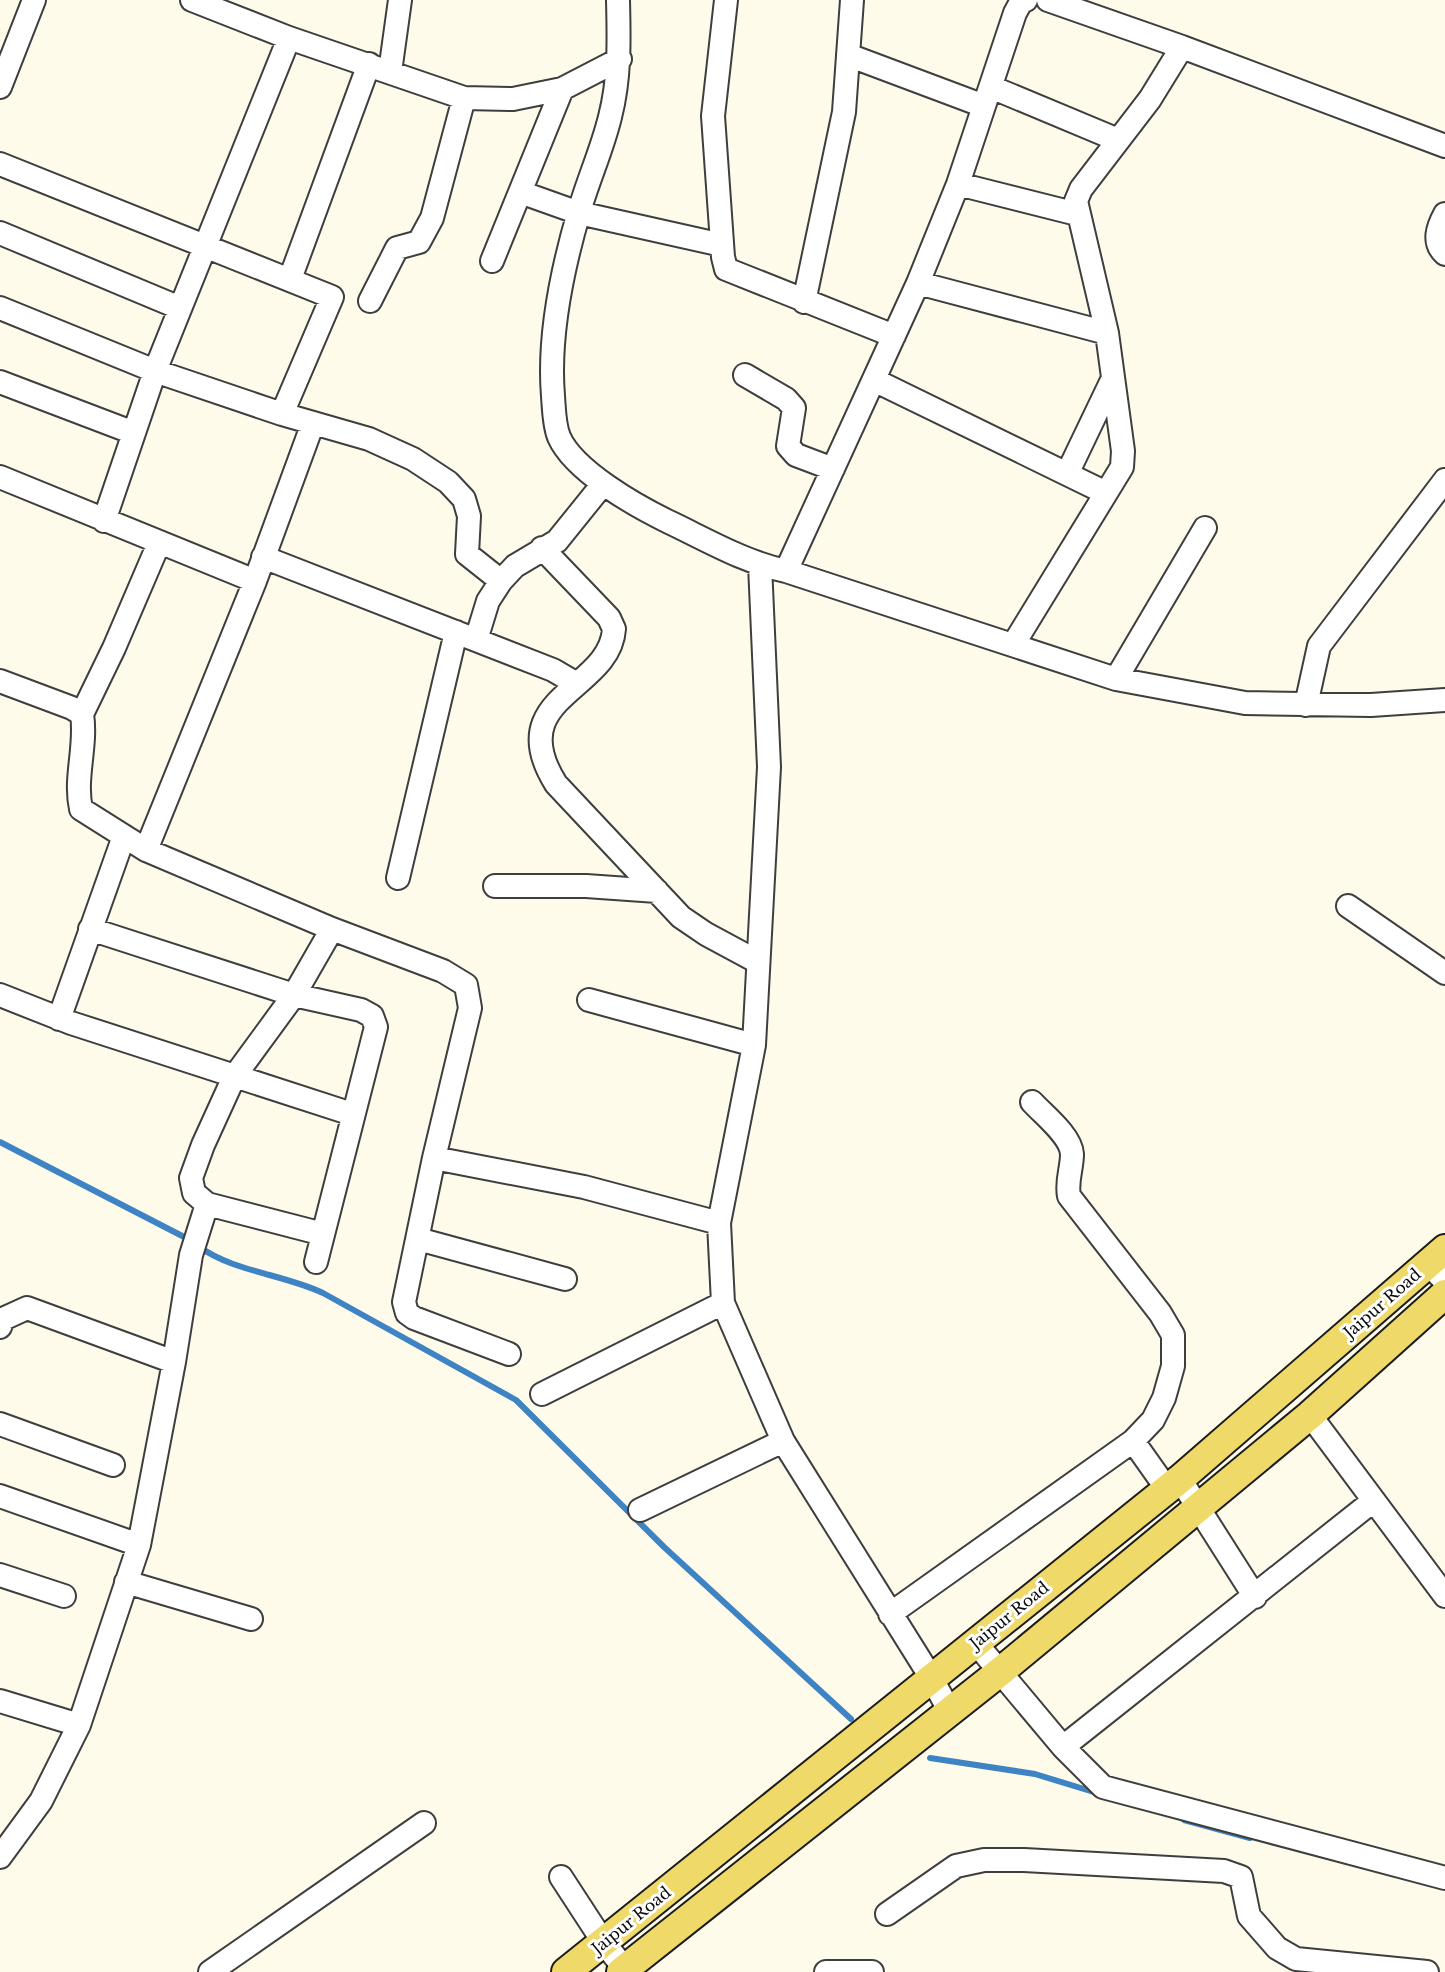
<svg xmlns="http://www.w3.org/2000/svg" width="1445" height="1972" font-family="'Libre Baskerville',serif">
<rect width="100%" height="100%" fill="#fefbea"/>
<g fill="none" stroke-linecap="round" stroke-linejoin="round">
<!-- stream -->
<path stroke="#3e83c3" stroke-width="6" d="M 0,1142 L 190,1240
M 198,1246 C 234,1272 283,1274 323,1293 L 516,1400 L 664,1547 L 851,1719
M 930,1758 L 1035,1774 L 1097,1793
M 1184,1820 L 1250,1838"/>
<defs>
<path id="minor" d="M 192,0 L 289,38 L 464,98 L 513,99 L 562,89 L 620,59
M 618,0 C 619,40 620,78 610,117 C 602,150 588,180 579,212 C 562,270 548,336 553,396 C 554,409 554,425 559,437 C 574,471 636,506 669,522 C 707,540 744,562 786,571 L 1116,679 L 1245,703 L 1371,705 L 1445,700
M 726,0 L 713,116 L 723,257 L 726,269 L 894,336
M 1048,0 L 1182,47 L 1445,146
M 848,55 L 984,106
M 390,72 L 400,0
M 0,87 L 34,0
M 991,87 L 1118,140
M 0,164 L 332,297 L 282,414
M 958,184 L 1077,214
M 520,192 L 579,213 L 722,245
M 1445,214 C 1438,227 1432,242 1445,254
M 0,233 L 180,308
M 492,261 L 562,89
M 290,279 L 369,64
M 918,283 L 1107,333
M 370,301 L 397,248 L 419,242 L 432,218 L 464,98
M 804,302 L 844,112 L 852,0
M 0,308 L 155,371 L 282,414 L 369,439 L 413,459 L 448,482 L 464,499 L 469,516 L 467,554 L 501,581
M 745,375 L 786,399 L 794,408 L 788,446 L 796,455 L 833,469
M 874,380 L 1106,493
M 0,382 L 134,433
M 1067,474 L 1113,378
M 0,477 L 255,581
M 104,521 L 155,371 L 289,38
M 542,548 L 609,618 L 614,629 C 610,691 501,696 556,784 L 681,917 L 706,934 L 758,962
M 263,557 L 553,670 L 577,684
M 760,565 L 769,767 L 754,1045 L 719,1223 L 723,1303 L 783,1441 L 932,1679 L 949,1710
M 786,571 L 918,283 L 958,184 L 1015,13 L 1021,2 L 1026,0
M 476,640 L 488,601 L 501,581 L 515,566 L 557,541 L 603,484
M 1013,645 L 1122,467 L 1123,451 L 1107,333 L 1076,201 L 1081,189 L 1150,99 L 1182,47
M 1116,679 L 1205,528
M 0,681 L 72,708 L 82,714 C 87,746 74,778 81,809 L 146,850 L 332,929 L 443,971 L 466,985 L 470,1008 L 434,1158 L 404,1302 L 407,1313 L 414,1318 L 509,1354
M 1306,705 L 1319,646 L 1445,480
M 82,714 L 114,648 L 159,543
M 146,850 L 255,581 L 313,423
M 398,878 L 456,632
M 495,886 L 586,886 L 657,891
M 1348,906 L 1445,973
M 90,929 L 294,995 L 361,1010 L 372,1016 L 376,1027 L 316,1262
M 0,995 L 71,1023 L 352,1114
M 589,1000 L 754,1045
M 59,1019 L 124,836
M 434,1158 L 584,1187 L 719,1223
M 323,1234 L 207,1204 L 194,1193 L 191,1178 L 203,1145 L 234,1077 L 294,995 L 332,929
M 418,1239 L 565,1279
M 1427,1263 L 1445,1281
M 0,1327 L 3,1319 L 27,1308 L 174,1362
M 542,1394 L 723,1303
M 1310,1415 L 1445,1596
M 0,1424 L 113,1465
M 1133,1441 L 1167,1489
M 1180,1479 L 1255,1597
M 0,1496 L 139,1545 L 79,1725 L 41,1801 L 0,1857
M 640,1510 L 783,1441
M 139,1545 L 174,1362 L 191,1255 L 207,1204
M 0,1575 L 64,1596
M 126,1582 L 251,1619
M 890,1614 L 1133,1441 L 1153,1420 L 1164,1398 L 1173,1366 L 1173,1335 L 1160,1313 L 1069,1196 C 1066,1181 1072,1169 1072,1154 C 1071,1136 1044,1115 1032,1102
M 975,1642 L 1063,1747 L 1103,1787 L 1445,1878
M 0,1701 L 79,1725
M 1063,1747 L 1373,1501
M 561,1877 L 604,1943 L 625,1969
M 887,1914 L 956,1866 L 984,1860 L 1024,1860 L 1224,1871 L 1241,1877 L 1249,1916 L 1277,1948 L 1296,1959 L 1427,1972
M 210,1972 L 424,1823
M 826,1972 L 872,1972"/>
<path id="major" d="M 566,1972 L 1180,1479 L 1445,1249
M 621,1972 L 1001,1671 L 1310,1415 L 1445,1294"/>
</defs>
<!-- minor casing -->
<use href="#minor" stroke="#3e3e3e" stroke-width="26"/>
<!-- major casing -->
<use href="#major" stroke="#1c1c1c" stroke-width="32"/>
<!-- minor -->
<use href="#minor" stroke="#fff" stroke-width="22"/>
<!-- major -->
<use href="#major" stroke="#efd968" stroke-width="28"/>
</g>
<g text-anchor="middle" stroke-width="6" stroke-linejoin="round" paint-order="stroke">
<!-- street labels -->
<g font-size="16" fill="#0b0b0b" stroke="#fff">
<text transform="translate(1382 1303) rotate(-41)" y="6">Jaipur Road</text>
<text transform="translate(1009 1615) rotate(-39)" y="6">Jaipur Road</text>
<text transform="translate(631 1920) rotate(-39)" y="6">Jaipur Road</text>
</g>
</g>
</svg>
